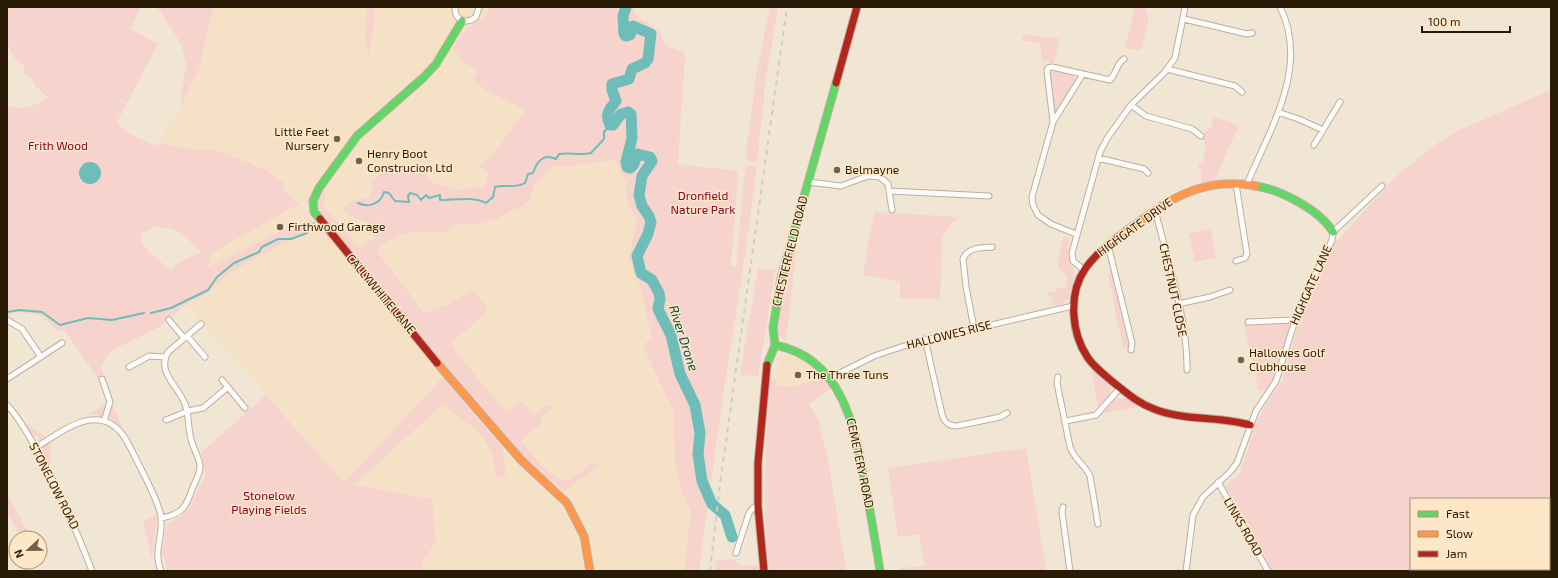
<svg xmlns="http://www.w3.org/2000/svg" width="1558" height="578" font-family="'Exo 2',sans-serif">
<rect width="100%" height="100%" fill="#f1e5d4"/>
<!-- built -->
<path fill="#f5e2c6" d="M 215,7 L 367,7 L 365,43 L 369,55 L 376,7 L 489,7 L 487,15 L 462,32 L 463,61 L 478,71 L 473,79 L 487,91 L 517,105 L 525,113 L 518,120 L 495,152 L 479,166 L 488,172 L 487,181 L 482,186 L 456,191 L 445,186 L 432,183 L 427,175 L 420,169 L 413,169 L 372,189 L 367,199 L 358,198 L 344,207 L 350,215 L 366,221 L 370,232 L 382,245 L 404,234 L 429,230 L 450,232 L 452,226 L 463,223 L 479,225 L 496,219 L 529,202 L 534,185 L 555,165 L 560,167 L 616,160 L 626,183 L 628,203 L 638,221 L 630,258 L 639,283 L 652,338 L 642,345 L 673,410 L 675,459 L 680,488 L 691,512 L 684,571 L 422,571 L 421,564 L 436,542 L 344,483 L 186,304 L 206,294 L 230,273 L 281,244 L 303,236 L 312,220 L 245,249 L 207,268 L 214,252 L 282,215 L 298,204 L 285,191 L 283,182 L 266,170 L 214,149 L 197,150 L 159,143 L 186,96 L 200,67 L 209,22 Z
M 789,354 L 803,356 L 824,378 L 790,387 L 776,386 L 779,358 Z"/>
<!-- green -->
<path fill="#f7d3cd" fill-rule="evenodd" d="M 7,7 L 141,7 L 130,29 L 158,44 L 127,103 L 99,88 L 127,104 L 116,123 L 130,134 L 156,146 L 159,143 L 197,150 L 214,149 L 266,170 L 283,182 L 285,191 L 299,204 L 214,252 L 207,268 L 272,235 L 312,220 L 313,226 L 303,236 L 281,244 L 230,273 L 206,294 L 186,304 L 159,327 L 110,351 L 101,367 L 104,375 L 98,379 L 64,329 L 59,331 L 42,316 L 16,311 L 7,317 L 7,106 C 23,111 34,106 48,98 C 42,90 35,89 32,78 L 25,75 L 24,66 C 3,54 7,28 7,7 ZM 155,227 C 180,227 184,235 201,252 L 180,262 L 171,269 C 159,262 141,248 140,234 Z
M 157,7 L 215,7 L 209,22 L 200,67 L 181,105 L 181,92 L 187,64 L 180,42 Z
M 367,7 L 376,7 L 369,56 L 365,43 Z
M 489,7 L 633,7 L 637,17 L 659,30 L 666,46 L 685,52 L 678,164 L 738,171 L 731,266 L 736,267 L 745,168 L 748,165 L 757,167 L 743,268 L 721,409 L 699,571 L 684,571 L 691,512 L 680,488 L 675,459 L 673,410 L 642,345 L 652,338 L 639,283 L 629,258 L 637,221 L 628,203 L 626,183 L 616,160 L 560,167 L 555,165 L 534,185 L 529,202 L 496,219 L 479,225 L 463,223 L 452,226 L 450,232 C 425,230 395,230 377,251 L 424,313 L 445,306 L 473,291 L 486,306 L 486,312 L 453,342 L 453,348 L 506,412 L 522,401 L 533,414 L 546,405 L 553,408 L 539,419 L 542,423 L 521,440 C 533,455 549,480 570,480 L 594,462 L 599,467 L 564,491 L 524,459 L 319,216 L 315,199 L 321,189 L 325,191 L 325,197 L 322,204 L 359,248 L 375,238 L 370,232 L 366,222 L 344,213 L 344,207 L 358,198 L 367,199 L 372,189 L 372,181 L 386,169 L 397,167 L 420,169 L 427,175 L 432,183 L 445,186 L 456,191 L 483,186 L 487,181 L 488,172 L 479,166 L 495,152 L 518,120 L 525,113 L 517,105 L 487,91 L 473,79 L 478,71 L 463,61 L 453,48 L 462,32 L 487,15 Z
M 770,7 L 778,7 L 766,77 L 757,162 L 749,161 L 745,157 L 757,72 Z
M 1135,7 L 1145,7 L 1149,17 L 1141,50 L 1125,48 Z
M 1024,34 L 1060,39 L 1054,63 L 1042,60 L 1040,44 L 1022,40 Z
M 1055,70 L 1073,74 L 1076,79 L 1055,113 L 1053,110 L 1050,76 L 1050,72 Z
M 1551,90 L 1551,550 L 1549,551 L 1549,499 L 1411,499 L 1411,569 L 1513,569 L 1509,571 L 1272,571 L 1249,524 L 1225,486 L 1240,473 L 1256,424 L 1264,407 L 1282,382 L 1300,320 L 1333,246 L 1393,179 L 1433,146 L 1457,131 Z
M 1214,117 L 1239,125 C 1231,143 1222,160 1216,180 L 1201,183 L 1201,172 L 1198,166 C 1211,153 1201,147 1205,132 L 1211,128 Z
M 874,212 L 959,217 L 948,227 L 942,239 L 940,299 L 900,298 L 900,282 L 863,275 Z
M 1210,229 L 1216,257 L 1195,262 L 1189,234 Z
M 1064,235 L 1069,240 L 1068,256 L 1075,274 L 1069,297 L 1064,303 L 1050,306 L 1050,303 L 1053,301 L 1052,296 L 1048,295 L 1048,292 L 1055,293 L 1056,287 L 1065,289 L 1067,276 L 1057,267 Z
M 794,243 L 797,244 L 786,341 L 777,334 L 778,314 Z
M 758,268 L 775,270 L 758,377 L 740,374 Z
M 1112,273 L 1129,347 L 1123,348 L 1108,274 Z
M 1290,322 L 1280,365 L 1275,377 L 1267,390 L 1259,391 L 1244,325 Z
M 1091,368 L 1110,385 L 1110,393 L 1116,399 L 1126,398 L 1138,407 L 1101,414 L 1098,408 Z
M 443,377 L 503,449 L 506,476 L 496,477 L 492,454 L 482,435 L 443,404 L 354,485 L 432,499 L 436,542 L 421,564 L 422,571 L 167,571 L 162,552 L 167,524 L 185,514 L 205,477 L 202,452 L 266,395 L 344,483 Z
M 824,378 L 832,388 L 809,404 L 818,419 L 827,455 L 846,571 L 769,571 C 762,509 766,445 769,382 L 777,379 L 776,386 L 790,387 Z
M 110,402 L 112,405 L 123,428 L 109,417 L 88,414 Z
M 28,424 L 32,428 L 50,439 L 51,462 L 49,464 C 43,454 43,445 37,435 L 33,436 L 26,425 Z
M 1026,448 L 1046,571 L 902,571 L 901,568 L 925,566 L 919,534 L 898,537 L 888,468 Z
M 7,493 L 31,538 L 22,538 L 7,513 Z
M 157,515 L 152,558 L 143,521 Z
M 732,559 L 741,566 L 758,565 L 758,571 L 715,571 L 716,560 Z"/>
<!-- water -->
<path fill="#6ebdb9" d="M79 173a11 11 0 1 1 22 0a11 11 0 1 1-22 0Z"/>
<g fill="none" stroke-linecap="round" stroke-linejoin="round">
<!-- stream -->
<path stroke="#6ebdb9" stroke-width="2" d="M 358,203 C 368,208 381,204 384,192 L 389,193 L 395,201 L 409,202 L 408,196 L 410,193 L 417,195 L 421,200 L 426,195 L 429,198 L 440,195 L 440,200 C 453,200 474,196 486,203 L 493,197 L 495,187 C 504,184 515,189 525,183 L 528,174 L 533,173 C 537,161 544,153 556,159 L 559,154 C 571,152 579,156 591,153 L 604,139 L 604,132 L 610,125
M 7,312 L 20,310 L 42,312 L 60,325 L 88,318 L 112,320 L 144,313
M 151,313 L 171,308 L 208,290 L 217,277 L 234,263 L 259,252 L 262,247 L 278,239 L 291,239 L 307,233 L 314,223"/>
<!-- river -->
<path stroke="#6ebdb9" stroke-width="11" d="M 626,7 L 623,16 L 624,34 L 626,36 L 630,35 L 633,26 L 651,34 L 648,59 L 645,63 L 632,69 L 629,79 L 612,84 L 612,90 L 616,101 C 610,109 604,114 610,125 L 613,125 L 621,114 L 628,112 L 631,114 L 632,138 L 626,162 L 627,167 L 630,168 L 634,164 L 637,154 L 650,157 L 652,161 L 642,176 L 639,195 L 642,206 L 649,216 L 651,222 L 648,234 L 637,256 L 641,273 L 652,280 L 659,293 L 660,299 L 658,309 L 671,335 L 680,374 L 695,405 L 700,433 L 698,454 L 702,481 L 712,504 L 725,515 L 732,537"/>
<defs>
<path id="street" d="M 455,7 C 454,20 466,25 476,17 L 479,7
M 1184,19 L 1247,34 L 1252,33
M 1167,69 L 1235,86 L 1242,92
M 1131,105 L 1146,116 L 1192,129 L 1201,136
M 1278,112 L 1301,120 L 1323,130
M 1053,122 L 1047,71 L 1048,68 L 1052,67 L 1083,74
M 1314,145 L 1340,102
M 1098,158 L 1144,169 L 1148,173
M 808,182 L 841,186 L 868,176 L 880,177 L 888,184 L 892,210
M 1247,184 C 1270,129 1310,66 1280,7
M 889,191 L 989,196
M 1155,210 C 1167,258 1188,321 1187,370
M 1076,234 L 1051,224 L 1038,215 L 1033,205 L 1032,197 L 1053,122 L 1083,74 L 1110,80 C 1117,73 1116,64 1124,59
M 1108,245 L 1132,343 L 1131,350
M 1236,261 L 1245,258 L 1247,254 L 1236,184
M 1084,270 L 1073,261 L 1072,253 L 1100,152 L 1108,137 L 1131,105 L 1164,73 L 1175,58 L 1185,7
M 1178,304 L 1210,297 L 1230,290
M 7,320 L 22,329 L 41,357
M 169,320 L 184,338
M 1248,322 L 1294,320
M 974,328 L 966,287 L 963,259 C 968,247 981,248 992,247
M 187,336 L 205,357
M 925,339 L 942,414 C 944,422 948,426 957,426 L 1000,417 L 1007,413
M 129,367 L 149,356 L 165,357
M 1058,377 L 1057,383 L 1070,447 C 1074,459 1085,465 1090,476 L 1098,524
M 830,378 L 874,356 L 913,343 L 1073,306
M 7,379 L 62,343
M 102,379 L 110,402 L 104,421
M 222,380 L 245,408
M 7,405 C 18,416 25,430 33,443 C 57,484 75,527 92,571
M 166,420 L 188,411 L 203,408 L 228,387
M 1066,421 L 1096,415 L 1120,388
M 35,448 C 62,432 97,401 123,435 C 129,444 134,455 139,465 C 145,476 160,506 161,517 C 163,537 153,552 161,571
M 1218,482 L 1268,571
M 1063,507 L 1062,512 L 1070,571
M 161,518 C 184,514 186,506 193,487 C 196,480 200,474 200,466 C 199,455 191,446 190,434 C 188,424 189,414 185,404 C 179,387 156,372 168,352 L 201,324
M 736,553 L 749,513 L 753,508 L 758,507
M 1549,555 L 1551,555
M 1186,571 L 1193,515 L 1203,497 L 1230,472 L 1237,463 L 1256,411 L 1276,381 L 1299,308 L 1332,240 L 1333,232 L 1382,186
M 1516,571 L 1519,569"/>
<path id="fast" d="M 1256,186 C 1281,190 1320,210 1333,232
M 320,219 L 314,212 L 313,201 L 319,188 L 357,136 L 424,77 L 436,64 L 462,21
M 775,345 C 844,358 856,432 866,489 C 871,517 876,544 880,571
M 767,365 L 775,345 L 773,328 L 781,278 L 836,83"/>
<path id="slow" d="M 1118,237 C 1163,204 1197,175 1256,186
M 437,363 L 521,460 L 567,503 L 584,536 L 590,571"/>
<path id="jam" d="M 836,83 L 857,7
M 320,219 L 437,363
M 1118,237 C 1106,246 1094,256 1085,269 C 1068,294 1071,333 1088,358 C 1095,368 1105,375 1114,383 C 1128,394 1138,403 1154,409 C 1184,421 1219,416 1250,425
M 764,571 L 758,507 L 758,463 L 767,365"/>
</defs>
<!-- street casing -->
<use href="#street" stroke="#bbaf9d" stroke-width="7"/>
<!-- fast casing -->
<use href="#fast" stroke="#bbaf9d" stroke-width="9"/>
<!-- slow casing -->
<use href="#slow" stroke="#bbaf9d" stroke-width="9"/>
<!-- jam casing -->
<use href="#jam" stroke="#bbaf9d" stroke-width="9"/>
<!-- street -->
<use href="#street" stroke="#fdfbf9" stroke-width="5"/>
<!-- fast -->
<use href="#fast" stroke="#63d668" stroke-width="7"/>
<!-- slow -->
<use href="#slow" stroke="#ff974d" stroke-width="7"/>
<!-- jam -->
<use href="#jam" stroke="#b3261e" stroke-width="7"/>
<!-- rail -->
<path stroke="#cfccc6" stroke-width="2" stroke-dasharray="5 5" stroke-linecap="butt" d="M 710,571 L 720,484 L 787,7"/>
</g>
<!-- markers -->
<g fill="#6f624d" stroke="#fee7c7" stroke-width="1.5">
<circle cx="337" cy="139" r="4"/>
<circle cx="359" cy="161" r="4"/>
<circle cx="837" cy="170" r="4"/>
<circle cx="280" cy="227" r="4"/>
<circle cx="1241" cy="360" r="4"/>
<circle cx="798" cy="375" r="4"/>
</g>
<g text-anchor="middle" stroke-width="3" stroke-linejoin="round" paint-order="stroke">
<!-- poi labels -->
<g font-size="12" fill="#291b05" stroke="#fee7c7" text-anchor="start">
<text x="329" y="136" text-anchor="end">Little Feet<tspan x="329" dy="14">Nursery</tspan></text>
<text x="367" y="158">Henry Boot<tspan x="367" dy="14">Construcion Ltd</tspan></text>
<text x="845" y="174">Belmayne</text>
<text x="288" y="231">Firthwood Garage</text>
<text x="1249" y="357">Hallowes Golf<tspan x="1249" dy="14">Clubhouse</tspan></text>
<text x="806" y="379">The Three Tuns</text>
</g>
<!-- park labels -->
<g font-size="12" fill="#88042b" stroke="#fee7c7">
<text x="58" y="150">Frith Wood</text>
<text x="703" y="200">Dronfield<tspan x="703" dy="14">Nature Park</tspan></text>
<text x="269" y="500">Stonelow<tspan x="269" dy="14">Playing Fields</tspan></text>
</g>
<!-- street labels -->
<g font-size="12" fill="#291b05" stroke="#fee7c7">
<text transform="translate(1135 227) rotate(-36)" y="4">HIGHGATE DRIVE</text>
<text transform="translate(790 251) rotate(-76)" y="4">CHESTERFIELD ROAD</text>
<text transform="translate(1311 285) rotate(-66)" y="4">HIGHGATE LANE</text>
<text transform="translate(1173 290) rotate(78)" y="4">CHESTNUT CLOSE</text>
<text transform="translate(381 294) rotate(50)" y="4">CALLYWHITE LANE</text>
<text transform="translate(949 335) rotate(-14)" y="4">HALLOWES RISE</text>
<text transform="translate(860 463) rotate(78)" y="4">CEMETERY ROAD</text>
<text transform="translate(54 486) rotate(63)" y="4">STONELOW ROAD</text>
<text transform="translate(1243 527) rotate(60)" y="4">LINKS ROAD</text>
</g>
<!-- water labels -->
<g font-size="13" font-style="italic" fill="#044c4c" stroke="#fee7c7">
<text transform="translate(684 338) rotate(72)" y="5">River Drone</text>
</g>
</g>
<!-- border -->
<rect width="1558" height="578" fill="none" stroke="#291b05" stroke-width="16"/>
<!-- legend -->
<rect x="1410" y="498" width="140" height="72" fill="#fee7c7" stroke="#a99579"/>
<rect x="1418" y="511" width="20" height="6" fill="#63d668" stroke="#a99579"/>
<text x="1446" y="518" font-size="12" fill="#291b05">Fast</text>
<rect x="1418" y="531" width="20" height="6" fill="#ff974d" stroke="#a99579"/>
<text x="1446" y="538" font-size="12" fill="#291b05">Slow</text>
<rect x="1418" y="551" width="20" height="6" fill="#b3261e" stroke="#a99579"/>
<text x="1446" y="558" font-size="12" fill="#291b05">Jam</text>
<!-- north arrow -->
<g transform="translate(28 550) rotate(248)"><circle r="19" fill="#fee7c7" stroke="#a99579"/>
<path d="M0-3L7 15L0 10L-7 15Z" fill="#6f624d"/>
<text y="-6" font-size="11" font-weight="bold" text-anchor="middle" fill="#291b05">N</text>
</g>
<!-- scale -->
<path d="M1422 26v6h88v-6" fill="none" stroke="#291b05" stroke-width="2"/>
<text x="1428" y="26" font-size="12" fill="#291b05" stroke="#fee7c7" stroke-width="3" paint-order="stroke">100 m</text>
</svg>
